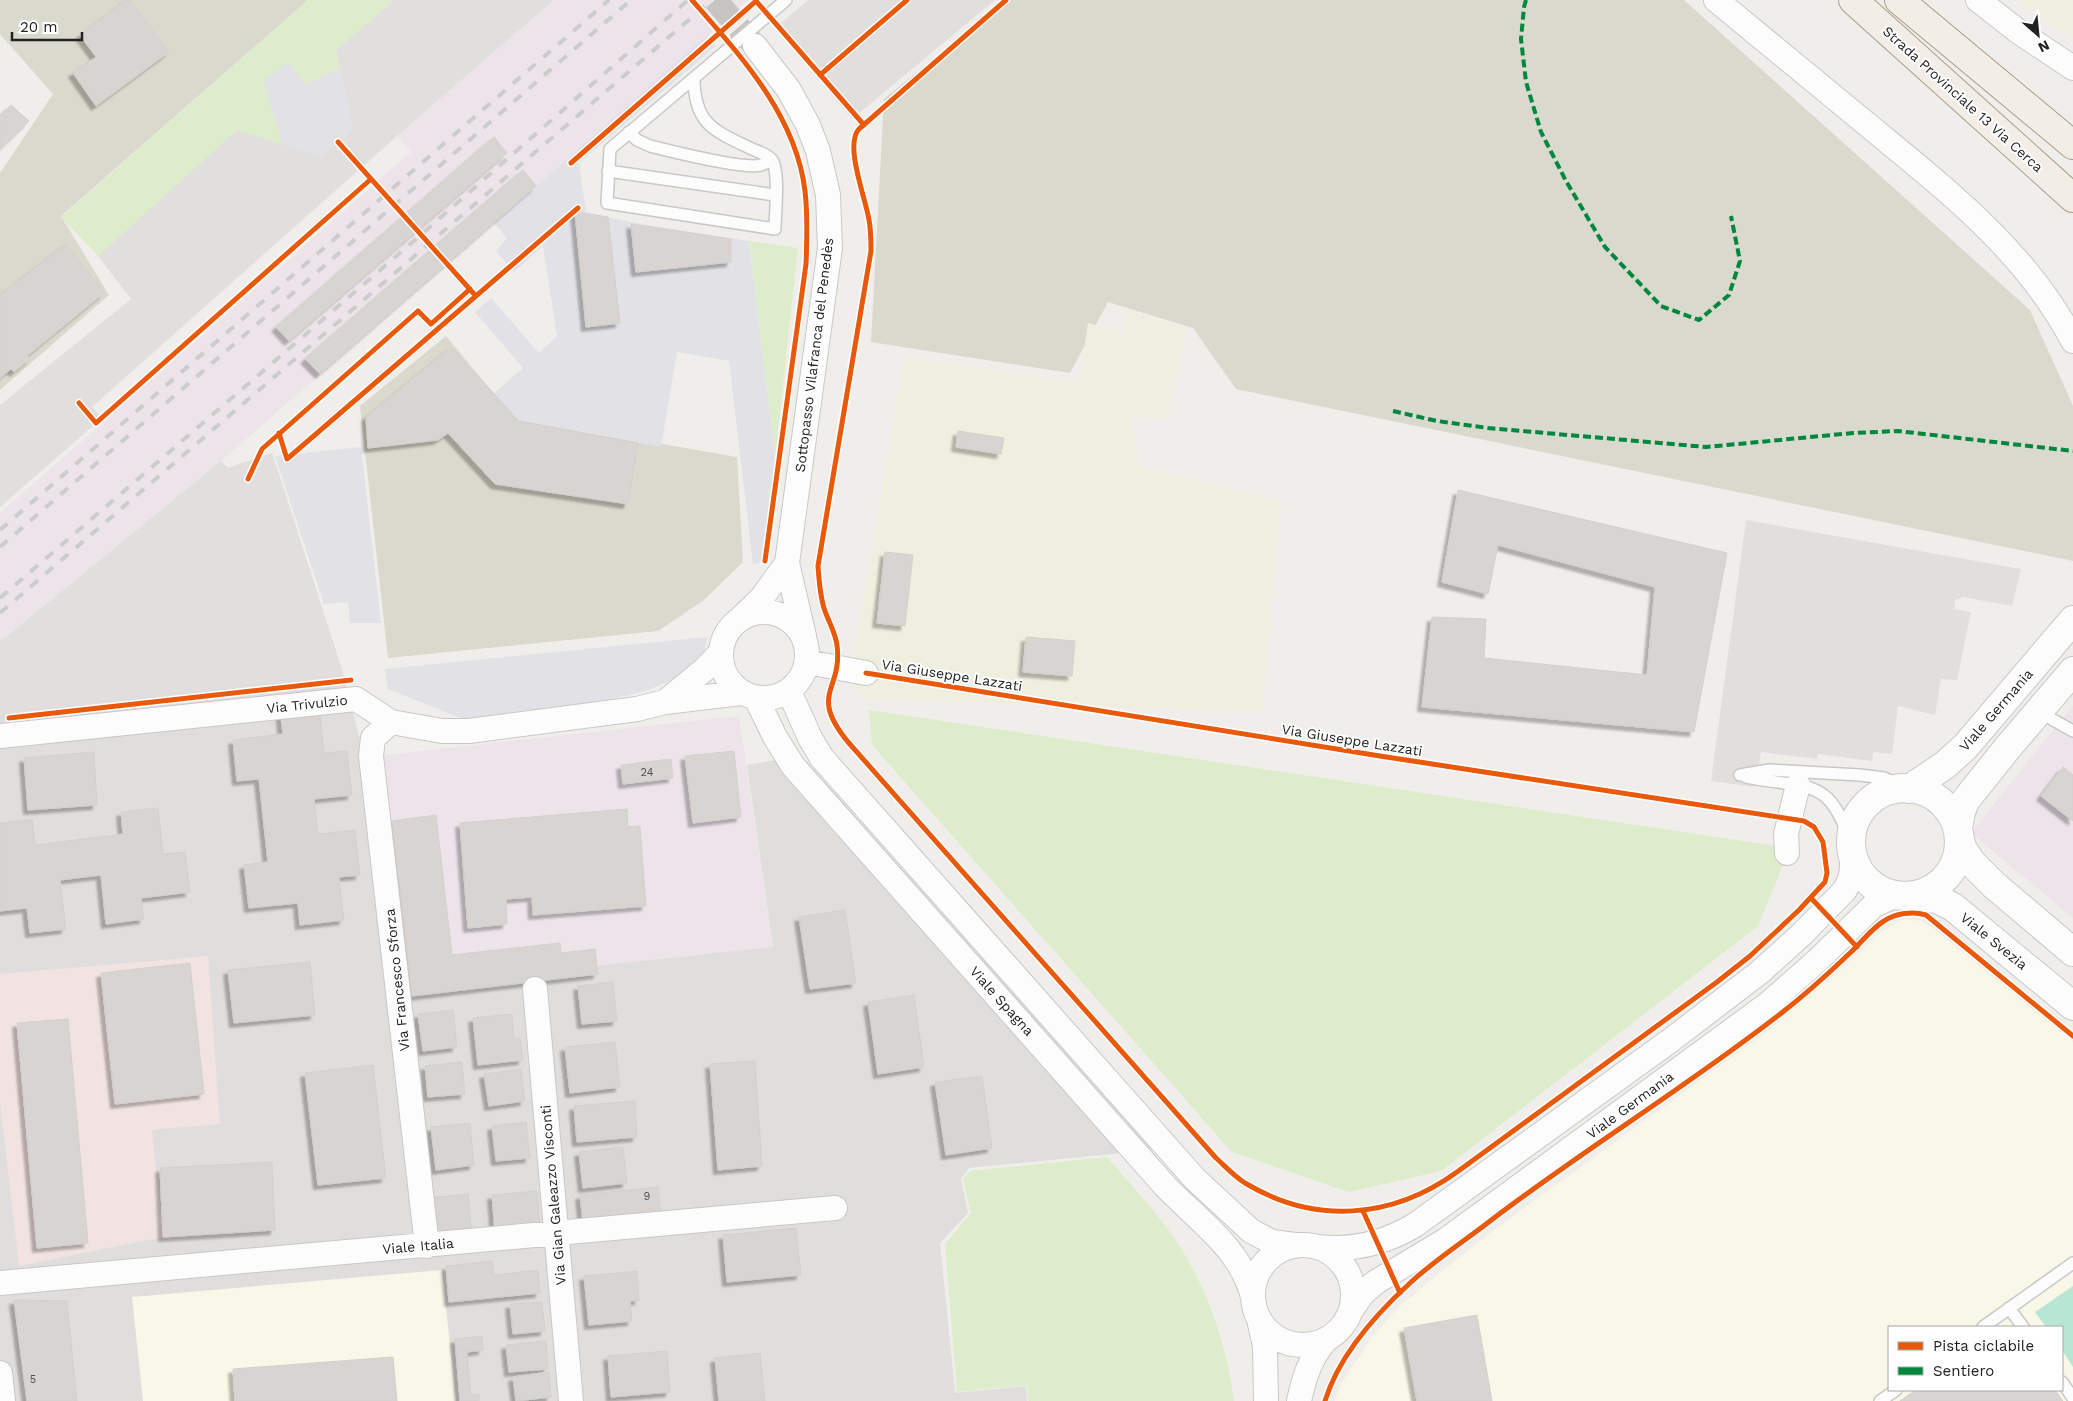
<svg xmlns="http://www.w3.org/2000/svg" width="2073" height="1401" font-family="'Work Sans',sans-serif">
<defs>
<filter id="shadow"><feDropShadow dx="-4.5" dy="4.5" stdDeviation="1" flood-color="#0004"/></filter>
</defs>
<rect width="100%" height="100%" fill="#f0eeeb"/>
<!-- residential -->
<path fill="#dfdedc" d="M 272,453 L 343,673 L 367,767 L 773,947 L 747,765 L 802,756 L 1153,1150 L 969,1168 L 961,1179 L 968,1213 L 940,1243 L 955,1393 L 1026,1386 L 1027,1401 L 0,1401 L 0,642 L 221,461 L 228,468 Z"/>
<!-- commercial -->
<path fill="#f1e3e1" d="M 208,956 L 220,1124 L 152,1130 L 163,1237 L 19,1266 L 0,1102 L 0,974 Z"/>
<!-- industrial -->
<path fill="#ede4e9" d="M 554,0 L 748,0 L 221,461 L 0,642 L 0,513 L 411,152 L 397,136 Z
M 2073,705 L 2073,918 L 1971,833 Z
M 739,716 L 773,947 L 406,986 L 374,756 Z"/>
<!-- education -->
<path fill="#f8f7e8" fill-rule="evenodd" d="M 1904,919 L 1921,921 L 1932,927 L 2073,1042 L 2073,1401 L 1334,1401 L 1342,1382 L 1373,1336 L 1398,1308 L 1426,1284 L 1490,1233 L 1769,1030 L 1828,981 L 1882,931 ZM 1889,1327 L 2062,1327 L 2062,1390 L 1889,1390 Z
M 442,1270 L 456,1401 L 143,1401 L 132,1297 Z"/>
<!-- construction -->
<path fill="#d9d9cd" d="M 0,0 L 308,0 L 61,216 L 109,295 L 0,390 L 0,173 L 53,94 L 0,34 Z
M 1005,0 L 1684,0 L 2030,310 L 2073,406 L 2073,561 L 1236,389 L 1193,328 L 1108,302 L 1070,373 L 871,342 L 884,99 Z
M 446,336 L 514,418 L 737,457 L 743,562 L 704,600 L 658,631 L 388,658 L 360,406 Z"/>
<!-- farmland -->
<path fill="#efefdf" d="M 2017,0 L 2073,0 L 2073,39 Z
M 1128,311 L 1187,330 L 1167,419 L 1131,416 L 1139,466 L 1281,502 L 1262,711 L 867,699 L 849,682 L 905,357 L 1079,383 L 1088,323 L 1123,333 Z"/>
<!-- grass -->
<path fill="#ddeccb" d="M 308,0 L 394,0 L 336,50 L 340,68 L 305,84 L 283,145 L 237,131 L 98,256 L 61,217 Z
M 749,241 L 798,248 L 775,458 Z
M 869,710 L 1790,848 L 1758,926 L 1441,1171 L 1349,1192 L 1232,1152 L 872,745 Z
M 1107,1157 C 1126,1179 1146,1201 1164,1224 C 1204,1276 1225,1337 1234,1401 L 1028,1401 L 1027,1385 L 957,1392 L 945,1244 L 971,1213 L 963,1179 L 970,1171 Z"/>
<!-- pitch -->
<path fill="#b7e6d2" d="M 2073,1286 L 2073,1367 L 2062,1350 L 2062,1327 L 2046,1327 L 2035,1312 Z"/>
<!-- parking -->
<path fill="#e0dfde" d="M 394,0 L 554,0 L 397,136 L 92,407 L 102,418 L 0,507 L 0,405 L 131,299 L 98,256 L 237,130 L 321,156 L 351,131 L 353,129 L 336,50 Z
M 808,0 L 995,0 L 852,119 L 775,28 Z
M 272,453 L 343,673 L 0,713 L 0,642 L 221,461 L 228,468 Z
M 1746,520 L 2021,569 L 2012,606 L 1963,597 L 1955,600 L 1954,609 L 1971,612 L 1957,680 L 1941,679 L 1935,715 L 1898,706 L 1892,754 L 1873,752 L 1872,761 L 1818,754 L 1817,759 L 1761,752 L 1755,787 L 1711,781 Z
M 938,1225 L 955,1393 L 879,1401 L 861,1401 L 844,1235 Z"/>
<!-- plaza -->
<path fill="#e2e1e5" d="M 706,36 L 716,46 L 579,163 L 586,212 L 635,223 L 749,241 L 775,458 L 765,561 L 753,564 L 729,361 L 677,352 L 661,447 L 519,421 L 493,394 L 523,368 L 475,312 L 491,298 L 539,353 L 557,336 L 543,246 L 514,272 L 496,251 L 507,238 L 494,223 Z
M 288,62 L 305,84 L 340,68 L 353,129 L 321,156 L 283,145 L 263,81 Z
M 361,447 L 381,623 L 350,623 L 348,602 L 324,604 L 275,456 Z
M 707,637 L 704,654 L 681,676 L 646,691 L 599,702 L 468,719 L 460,718 L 388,689 L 386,677 L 385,669 Z"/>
<!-- building -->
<path fill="#d7d4d2" stroke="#d3d0cc" filter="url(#shadow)" d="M 126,0 L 130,0 L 169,52 L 96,106 L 73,73 L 96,57 L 80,35 Z
M 11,105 L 29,121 L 0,149 L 0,116 Z
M 494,137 L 507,153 L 289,341 L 276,327 Z
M 523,170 L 536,186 L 320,374 L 305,359 Z
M 575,212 L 608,217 L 620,323 L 586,327 Z
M 631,224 L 731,239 L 731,262 L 636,272 Z
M 66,244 L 104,293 L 27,356 L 30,359 L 14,372 L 11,369 L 0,378 L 0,295 Z
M 451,347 L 519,421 L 638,443 L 628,504 L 495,484 L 448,433 L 438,440 L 368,448 L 366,417 Z
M 958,431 L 1004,438 L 1001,454 L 956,447 Z
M 1458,490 L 1727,553 L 1694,732 L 1422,707 L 1432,617 L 1486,619 L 1484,658 L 1647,675 L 1655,587 L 1498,545 L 1488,594 L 1442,582 Z
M 885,552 L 913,555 L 905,626 L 877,623 Z
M 1026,637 L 1075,641 L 1072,676 L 1023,672 Z
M 319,706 L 324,753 L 347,751 L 352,795 L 314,799 L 318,834 L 355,830 L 360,875 L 339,877 L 344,920 L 300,925 L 298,903 L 249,908 L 244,865 L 268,862 L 259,779 L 237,781 L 233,740 L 283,734 L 280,710 Z
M 734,751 L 741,817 L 693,823 L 685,756 Z
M 94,752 L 97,805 L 28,810 L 24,758 Z
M 671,759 L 673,778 L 623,784 L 621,765 Z
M 2063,767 L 2073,775 L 2073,821 L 2041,796 Z
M 158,808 L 163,854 L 185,852 L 190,892 L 141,898 L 144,919 L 106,924 L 101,875 L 60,880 L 66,929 L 30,933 L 27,908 L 0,911 L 0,823 L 32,819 L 35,845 L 123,834 L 121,812 Z
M 627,809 L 628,827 L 640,826 L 646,906 L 533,915 L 532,897 L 506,899 L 507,924 L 468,928 L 460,823 Z
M 436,815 L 452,955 L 560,943 L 561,953 L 595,949 L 598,974 L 412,996 L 392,821 Z
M 845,910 L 856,983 L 810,989 L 799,917 Z
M 310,962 L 315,1015 L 234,1023 L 228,970 Z
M 190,963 L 204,1094 L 115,1104 L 101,973 Z
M 613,982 L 617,1021 L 582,1024 L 578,986 Z
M 914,995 L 924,1067 L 878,1074 L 868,1002 Z
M 453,1010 L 457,1047 L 423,1051 L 418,1014 Z
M 512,1014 L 514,1039 L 520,1038 L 523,1060 L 478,1065 L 473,1018 Z
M 68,1019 L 88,1243 L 37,1248 L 17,1023 Z
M 615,1042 L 620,1087 L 570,1093 L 565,1047 Z
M 755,1061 L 762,1166 L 718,1170 L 710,1064 Z
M 462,1062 L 465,1094 L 428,1097 L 425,1066 Z
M 373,1065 L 386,1178 L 318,1185 L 305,1073 Z
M 521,1069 L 525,1101 L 489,1106 L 484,1074 Z
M 982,1076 L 992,1148 L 946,1155 L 935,1082 Z
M 635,1101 L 637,1137 L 577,1142 L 574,1106 Z
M 526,1122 L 530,1158 L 496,1161 L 492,1126 Z
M 470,1123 L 474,1165 L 436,1170 L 431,1127 Z
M 623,1147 L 627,1183 L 583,1188 L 579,1152 Z
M 272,1162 L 275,1230 L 163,1237 L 160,1168 Z
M 658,1187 L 661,1215 L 583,1223 L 580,1195 Z
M 537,1191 L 540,1229 L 495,1233 L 492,1195 Z
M 468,1194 L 472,1236 L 434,1239 L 430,1198 Z
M 796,1228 L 801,1275 L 727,1282 L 723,1235 Z
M 492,1261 L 494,1275 L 538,1270 L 540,1293 L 449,1302 L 446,1266 Z
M 637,1271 L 639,1300 L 630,1301 L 632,1321 L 589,1325 L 584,1276 Z
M 14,1300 L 67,1301 L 77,1401 L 27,1401 Z
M 542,1302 L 545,1331 L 513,1334 L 510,1304 Z
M 1477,1315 L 1492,1401 L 1417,1401 L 1404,1328 Z
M 482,1336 L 483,1350 L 467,1352 L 471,1395 L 479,1394 L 479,1401 L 460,1401 L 455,1339 Z
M 546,1341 L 548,1369 L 509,1372 L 506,1345 Z
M 667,1351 L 670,1392 L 611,1397 L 608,1356 Z
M 760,1353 L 765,1401 L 719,1401 L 715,1358 Z
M 393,1357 L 397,1401 L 235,1401 L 233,1369 Z
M 549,1372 L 551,1397 L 516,1401 L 513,1377 Z
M 1916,1390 L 2055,1390 L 2063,1401 L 1900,1401 Z"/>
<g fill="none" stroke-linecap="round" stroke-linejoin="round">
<!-- minor-tunnel -->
<path stroke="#c7c5c3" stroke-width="24" stroke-dasharray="24 12" stroke-linecap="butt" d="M 715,0 L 755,46"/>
<defs>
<path id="service" d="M 694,78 C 694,124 714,131 752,149 C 759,152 767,154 772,160 C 780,173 775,213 775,229 L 607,203 L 610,149 L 786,0
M 629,132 L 637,140 L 650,146 C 670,151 745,170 761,165 C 765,164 768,161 772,160
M 608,171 L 775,195
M 2039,712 L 2073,731
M 1740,775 L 1769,770 L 1860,775 L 1884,778 L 1909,789
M 1746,777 C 1810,790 1831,775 1852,849
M 2009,1308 L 2023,1327
M 1983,1327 L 2073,1263
M 2062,1382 L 2073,1398
M 1880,1401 L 1896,1390"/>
<path id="minor" d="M 1716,0 C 1770,45 1825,90 1880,135 C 1953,195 2028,255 2073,341
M 1978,0 L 2019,32 L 2073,68
M 755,46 L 789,90 L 808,125 L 818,151 L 828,195 L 830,248 L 787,563 L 804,636
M721 655a43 43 0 1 1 86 0a43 43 0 1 1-86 0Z
M 742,617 L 761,599 L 787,563
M 807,662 L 866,673
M 789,691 L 810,738 L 822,758 L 1195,1179 L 1251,1231 L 1272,1242 L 1295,1245
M 756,698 L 775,737 L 793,766 L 1166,1187 C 1199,1221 1241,1249 1253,1297
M 665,702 L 705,669 L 720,653
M 391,722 L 373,738 L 371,756 L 427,1246
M 0,736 L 356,699 L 391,722 L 442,731 L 469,731 L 637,709 L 665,702 L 741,693
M 1787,853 L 1786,834 L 1798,785
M 535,989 L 571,1401
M1253 1295a50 50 0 1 1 100 0a50 50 0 1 1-100 0Z
M 1318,1247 C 1353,1251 1385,1243 1415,1225 L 1671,1040 L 1760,972 L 1802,934 L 1845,890 L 1850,879 L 1852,869 L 1852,849
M 0,1283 L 835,1208
M 1350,1312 L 1363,1293 L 1376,1282 L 1446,1240 L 1768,1004 L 1818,960 L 1874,905 L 1892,897 L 1906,896
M 1259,1319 L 1265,1347 L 1266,1401
M 0,1373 L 3,1401
M 1299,1401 C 1304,1378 1311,1355 1328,1338"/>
<path id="tertiary" d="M 2073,671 L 2009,746 L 1965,801 L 1961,812 L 1958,829 L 1962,848 L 1972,863 L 1994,885 L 2073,952
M1851 842a54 54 0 1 1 108 0a54 54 0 1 1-108 0Z
M 1909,789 L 1945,765 L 1965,747 L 2073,620
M 1910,896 L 1937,899 L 1953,907 L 2073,1006"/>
<path id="primary" d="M 1853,0 L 2073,198
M 1899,0 L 2073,145"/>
</defs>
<!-- service casing -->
<use href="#service" stroke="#c9c8c7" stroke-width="14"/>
<!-- minor casing -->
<use href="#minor" stroke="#c9c8c7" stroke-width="26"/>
<!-- tertiary casing -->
<use href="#tertiary" stroke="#c9c8c7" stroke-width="30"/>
<!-- primary casing -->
<use href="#primary" stroke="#a79c86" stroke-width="30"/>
<!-- service -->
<use href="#service" stroke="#fdfcfc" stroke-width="11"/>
<!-- minor -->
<use href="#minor" stroke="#fdfcfc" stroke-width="24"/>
<!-- tertiary -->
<use href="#tertiary" stroke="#fdfcfc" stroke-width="28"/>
<!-- primary -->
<use href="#primary" stroke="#f3ede7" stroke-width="28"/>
<!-- rail -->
<path stroke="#ccc" stroke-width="4" stroke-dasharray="10 10" stroke-linecap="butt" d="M 0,530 L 609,0
M 0,547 L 631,0
M 0,598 L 415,240 L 688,0
M 0,613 L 712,0"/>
<!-- quiet -->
<path stroke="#00873e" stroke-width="4" stroke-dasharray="8 4" stroke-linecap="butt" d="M 1526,0 L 1524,7 L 1521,39 L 1526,82 L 1541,132 L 1566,181 L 1605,247 L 1661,306 L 1699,320 L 1729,295 L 1740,261 L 1731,216
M 1393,411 L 1437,421 L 1488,428 L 1706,447 L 1853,433 L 1898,431 L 2073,451"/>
<defs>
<path id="cycleway" d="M 692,0 C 740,55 796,115 805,191 C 808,216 807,240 806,264 L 765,561
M 820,75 L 907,0
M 338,142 L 475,295
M 571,163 L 756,1 L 864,125
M 79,403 L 96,423 L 371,179
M 279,433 L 287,459 L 578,208
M 248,479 L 262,449 L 418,311 L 431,324 L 470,289
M 866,673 L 1380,756 L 1804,821 L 1814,827 L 1823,842 L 1827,873 L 1825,882 L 1799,910 L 1750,956 L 1717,982 L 1457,1172 C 1392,1219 1315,1225 1245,1183 C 1234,1176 1225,1166 1216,1158 L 848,742 C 808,693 843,691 837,645 C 835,631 828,621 824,608 C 820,595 819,581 818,566 L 871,251 C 871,241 871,230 869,220 C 866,199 844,145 859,129 L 1006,0
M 9,718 L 351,680
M 1811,898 L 1857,947
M 1363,1211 L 1400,1293
M 1325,1401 C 1339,1355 1375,1315 1410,1283 C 1436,1259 1466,1240 1494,1218 C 1589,1146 1691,1084 1784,1011 C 1807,993 1829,973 1850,953 C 1861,943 1871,929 1884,921 C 1896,913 1913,911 1926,915 L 2073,1036"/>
</defs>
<!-- cycleway casing -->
<use href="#cycleway" stroke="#fff" stroke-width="8"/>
<!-- cycleway -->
<use href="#cycleway" stroke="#e8590c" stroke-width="5"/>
</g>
<g text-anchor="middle" stroke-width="4" stroke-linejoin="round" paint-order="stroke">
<!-- number labels -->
<g font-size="11" fill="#4f4e4e">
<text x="647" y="776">24</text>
<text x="647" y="1200">9</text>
<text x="33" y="1383">5</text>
</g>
<!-- street labels -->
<g font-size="14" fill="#222" stroke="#fff">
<text transform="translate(1963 99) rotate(42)" y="5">Strada Provinciale 13 Via Cerca</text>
<text transform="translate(814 355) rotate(-83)" y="5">Sottopasso Vilafranca del Penedès</text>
<text transform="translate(952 675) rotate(9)" y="5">Via Giuseppe Lazzati</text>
<text transform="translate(307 704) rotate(-6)" y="5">Via Trivulzio</text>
<text transform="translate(1996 710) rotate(-49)" y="5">Viale Germania</text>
<text transform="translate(1352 740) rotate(9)" y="5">Via Giuseppe Lazzati</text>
<text transform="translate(1994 941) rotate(39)" y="5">Viale Svezia</text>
<text transform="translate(397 980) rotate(-96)" y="5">Via Francesco Sforza</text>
<text transform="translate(1002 1001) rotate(48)" y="5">Viale Spagna</text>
<text transform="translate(1630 1105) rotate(-36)" y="5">Viale Germania</text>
<text transform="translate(553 1195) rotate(-95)" y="5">Via Gian Galeazzo Visconti</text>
<text transform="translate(418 1246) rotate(-5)" y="5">Viale Italia</text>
</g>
</g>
<!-- legend -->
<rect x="1888" y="1326" width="175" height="65" fill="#ffffff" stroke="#a7a7a7"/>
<rect x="1898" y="1342" width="25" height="8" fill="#e8590c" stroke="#a7a7a7"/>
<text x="1933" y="1351" font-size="15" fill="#222222">Pista ciclabile</text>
<rect x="1898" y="1367" width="25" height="8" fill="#00873e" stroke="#a7a7a7"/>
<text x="1933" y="1376" font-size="15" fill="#222222">Sentiero</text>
<!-- north arrow -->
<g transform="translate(2038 35) rotate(153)" stroke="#ffffff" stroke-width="4" paint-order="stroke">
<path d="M0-4L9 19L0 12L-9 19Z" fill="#222222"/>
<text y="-8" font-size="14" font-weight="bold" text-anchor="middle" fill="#222222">N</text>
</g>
<!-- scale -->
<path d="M12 32v8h70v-8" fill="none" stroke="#222222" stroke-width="2.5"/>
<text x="20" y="32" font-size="15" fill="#222222" stroke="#ffffff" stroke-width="4" paint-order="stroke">20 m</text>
</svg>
